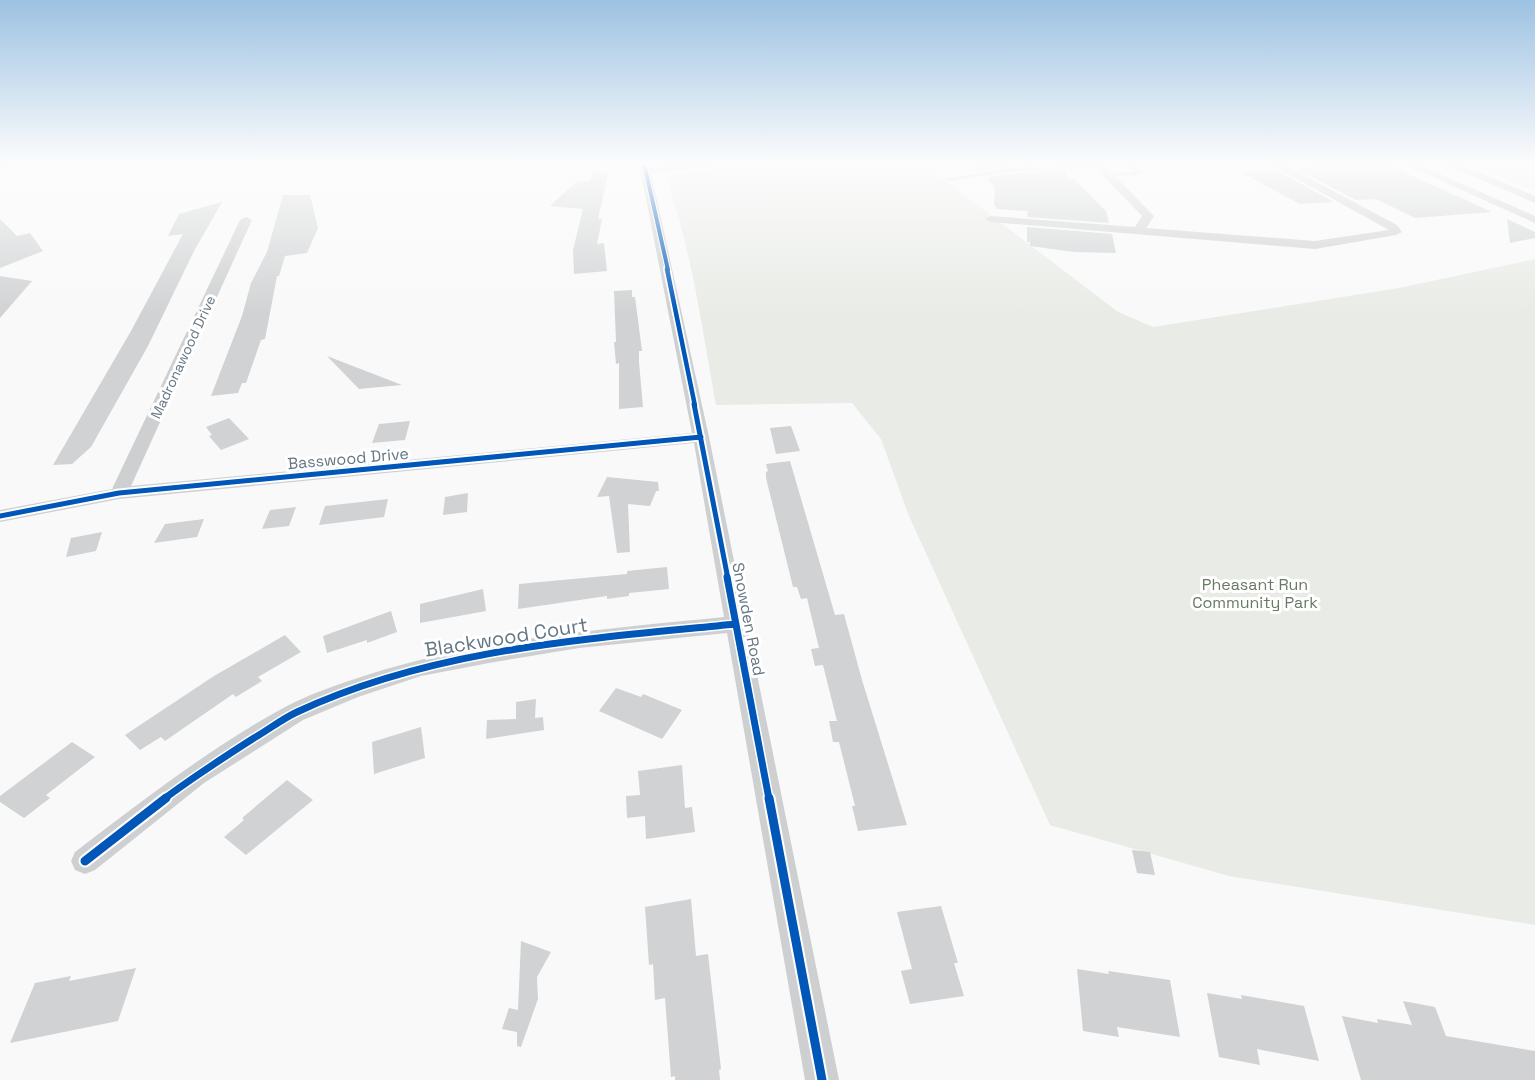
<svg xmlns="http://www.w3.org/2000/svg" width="1535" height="1080" font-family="'Space Grotesk',sans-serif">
<rect width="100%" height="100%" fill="#f9f9f9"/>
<!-- green -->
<path fill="#e8ebe6" d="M 760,163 L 934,163 L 937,174 L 1118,312 L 1153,327 L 1399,288 L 1535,259 L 1535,925 L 1229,876 L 1050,825 L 909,516 L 881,439 L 852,403 L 716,405 C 702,329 692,249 665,176 Z
M 1467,163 L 1535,163 L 1535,191 Z"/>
<!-- building -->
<path fill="#d0d2d3" d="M 976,163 L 1066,163 L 1066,164 L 1016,165 L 982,171 Z
M 1307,163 L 1384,163 L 1492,212 L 1415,218 L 1376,199 L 1356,200 L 1296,169 L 1316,167 Z
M 593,170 L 608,174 L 598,219 L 602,219 L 597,244 L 604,243 L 607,271 L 574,274 L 573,250 L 583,209 L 550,206 L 576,182 L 590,181 Z
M 1276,170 L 1334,202 L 1300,204 L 1240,172 Z
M 1066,171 L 1067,179 L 1074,179 L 1106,211 L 1109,223 L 1027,217 L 1028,211 L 996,209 L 996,206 L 994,206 L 995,189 L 987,178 L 1016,173 Z
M 283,195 L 310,195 L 318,228 L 307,253 L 285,256 L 279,276 L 277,276 L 265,339 L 261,340 L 246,383 L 242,383 L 238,393 L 211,396 L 242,316 L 251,283 L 267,252 Z
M 222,202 L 194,251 L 148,346 L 91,447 L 72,464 L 53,465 L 131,331 L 183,234 L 168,236 L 179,214 Z
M 0,219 L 17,236 L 30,233 L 43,251 L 0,268 Z
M 1507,219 L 1535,232 L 1535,238 L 1510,243 Z
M 1027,227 L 1112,234 L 1116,253 L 1074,252 L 1030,246 L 1030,242 L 1027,242 Z
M 0,276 L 32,281 L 0,318 Z
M 632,290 L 632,297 L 635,297 L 642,351 L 639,351 L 639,362 L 643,407 L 619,409 L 619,363 L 616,364 L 614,342 L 616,342 L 614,291 Z
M 327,356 L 402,385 L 359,389 Z
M 229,418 L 249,439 L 221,450 L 209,436 L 212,435 L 206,427 Z
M 410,421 L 405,440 L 372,443 L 379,424 Z
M 791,426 L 800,451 L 776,454 L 770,428 Z
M 790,461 L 835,615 L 844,614 L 862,680 L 907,825 L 858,831 L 852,806 L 855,806 L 839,742 L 833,742 L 829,721 L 837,721 L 823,665 L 815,666 L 811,649 L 819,648 L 807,598 L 801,599 L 797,587 L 793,587 L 766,478 L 766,472 L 768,471 L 766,464 Z
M 607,477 L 658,482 L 659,491 L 656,491 L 650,506 L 628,504 L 630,552 L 617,553 L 609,496 L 597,497 Z
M 468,493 L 467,512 L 443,515 L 445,497 Z
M 388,499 L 384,517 L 319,525 L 325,506 Z
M 296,507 L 289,526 L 262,529 L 270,510 Z
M 204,519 L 197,537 L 154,543 L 165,524 Z
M 102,532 L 96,551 L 66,557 L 71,538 Z
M 667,567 L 669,589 L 629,593 L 629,596 L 607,599 L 607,596 L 518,609 L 519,584 L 627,574 L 627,571 Z
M 483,589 L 486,611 L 420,623 L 420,604 Z
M 391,611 L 397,632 L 367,643 L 367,640 L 327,653 L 323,636 Z
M 285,635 L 301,652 L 258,677 L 262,681 L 236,697 L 233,694 L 165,741 L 161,737 L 140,750 L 125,735 L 214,676 Z
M 616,688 L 641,697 L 643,694 L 682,710 L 662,739 L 599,711 Z
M 536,699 L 535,718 L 543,717 L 544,730 L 486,739 L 487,720 L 516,719 L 516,702 Z
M 421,727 L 425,758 L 374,774 L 372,742 Z
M 72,742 L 95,757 L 46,795 L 50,798 L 24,818 L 0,802 L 0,796 Z
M 682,765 L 685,808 L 692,807 L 695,832 L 646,839 L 645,816 L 627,818 L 626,796 L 640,795 L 638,771 Z
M 287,780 L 313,800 L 246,855 L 224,837 L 244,820 L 242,818 Z
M 1132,850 L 1150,852 L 1155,875 L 1137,873 Z
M 691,899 L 696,956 L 708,954 L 721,1069 L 719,1070 L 720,1080 L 675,1080 L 675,1076 L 671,1077 L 665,998 L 655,1000 L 653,964 L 649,965 L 645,907 Z
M 941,906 L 958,963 L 954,963 L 964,996 L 910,1004 L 901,971 L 912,969 L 897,912 Z
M 521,941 L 551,952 L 537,977 L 538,999 L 521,1047 L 517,1046 L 517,1032 L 502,1029 L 509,1008 L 518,1010 Z
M 136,968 L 118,1021 L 10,1043 L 35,983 L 71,976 L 69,981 Z
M 1077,969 L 1109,974 L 1108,971 L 1170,980 L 1180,1037 L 1117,1027 L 1119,1037 L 1083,1031 Z
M 1207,993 L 1242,999 L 1241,995 L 1304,1006 L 1319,1061 L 1257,1049 L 1260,1065 L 1219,1057 Z
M 1403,1001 L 1435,1007 L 1446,1036 L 1535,1051 L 1535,1080 L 1361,1080 L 1342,1016 L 1378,1023 L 1377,1019 L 1412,1025 Z"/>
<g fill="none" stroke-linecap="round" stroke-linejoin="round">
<defs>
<path id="primary" d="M 0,163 L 13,163 L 11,166 L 0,169 Z"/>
</defs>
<!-- primary casing -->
<use href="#primary" stroke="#d5d6d7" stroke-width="2"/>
<!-- service -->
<path fill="#cecfd0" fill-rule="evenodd" d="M 1123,163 L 1130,163 L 1143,173 L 1140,175 L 1106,176 L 1106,174 L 1108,173 L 1135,172 Z
M 1100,165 L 1102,168 L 1016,171 L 948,181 L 945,179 L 1016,167 Z"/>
<!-- minor -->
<path fill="#cecfd0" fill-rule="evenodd" d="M 639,163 L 649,163 L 650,168 L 690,163 L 721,163 L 716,166 L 651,173 L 709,437 L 839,1080 L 805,1080 L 727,633 L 579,648 L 489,663 L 421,676 L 358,697 L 303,720 L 204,783 L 95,870 L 85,874 L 75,870 L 71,861 L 75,852 C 143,800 210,748 285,707 C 311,693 342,683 370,674 C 484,638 605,629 724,617 L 694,443 L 119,499 L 0,522 L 0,510 L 112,489 L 240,220 L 246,217 L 252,220 L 131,486 L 692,433 Z
M 1091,163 L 1102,163 L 1152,214 L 1154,216 L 1146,228 L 1315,241 L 1389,230 L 1268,163 L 1281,163 L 1397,225 L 1402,232 L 1396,235 L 1315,249 L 991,222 L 985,219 L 991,216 L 1135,227 L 1142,216 Z
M 1402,163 L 1415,163 L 1535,216 L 1535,223 Z
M 1443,163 L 1457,163 L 1535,196 L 1535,203 Z"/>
<!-- primary -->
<use href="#primary" fill="#e1e2e2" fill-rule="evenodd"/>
<defs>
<path id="cycleway-far4" d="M 644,163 L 668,270"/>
<path id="cycleway-far3" d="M 667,269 L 695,406"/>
<path id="cycleway-far2" d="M 694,404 L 728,579
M 0,516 L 119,493 L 701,437"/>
<path id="cycleway-far1" d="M 727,577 L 769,799
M 164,799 C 193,777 223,758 254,738 C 268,730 282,719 297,712 C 434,648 588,639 736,624"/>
<path id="cycleway" d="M 769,798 L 822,1080
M 85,861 L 166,798"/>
</defs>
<!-- cycleway-far4 casing -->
<use href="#cycleway-far4" stroke="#fff" stroke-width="6"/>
<!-- cycleway-far3 casing -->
<use href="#cycleway-far3" stroke="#fff" stroke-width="8"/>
<!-- cycleway-far2 casing -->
<use href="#cycleway-far2" stroke="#fff" stroke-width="9"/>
<!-- cycleway-far1 casing -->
<use href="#cycleway-far1" stroke="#fff" stroke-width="10"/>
<!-- cycleway casing -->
<use href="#cycleway" stroke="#fff" stroke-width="13"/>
<!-- cycleway-far4 -->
<use href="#cycleway-far4" stroke="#0057b8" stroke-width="4"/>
<!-- cycleway-far3 -->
<use href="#cycleway-far3" stroke="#0057b8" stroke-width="4.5"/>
<!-- cycleway-far2 -->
<use href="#cycleway-far2" stroke="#0057b8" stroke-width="5"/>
<!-- cycleway-far1 -->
<use href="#cycleway-far1" stroke="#0057b8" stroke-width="7"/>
<!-- cycleway -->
<use href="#cycleway" stroke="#0057b8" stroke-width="9"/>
</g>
<!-- sky -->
<linearGradient id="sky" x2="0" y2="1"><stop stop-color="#9dc2e2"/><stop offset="0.52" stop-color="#fcfcfc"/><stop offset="1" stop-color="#fcfcfc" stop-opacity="0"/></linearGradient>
<rect width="1535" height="314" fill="url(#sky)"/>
<g text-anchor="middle" stroke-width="6" stroke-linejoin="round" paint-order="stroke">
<!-- far-street labels -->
<g font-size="14" fill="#657683" stroke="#fff">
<text transform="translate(183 357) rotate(-65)" y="5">Madronawood Drive</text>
</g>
<!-- street labels -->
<g font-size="16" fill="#657683" stroke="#fff">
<text transform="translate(348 458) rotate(-5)" y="6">Basswood Drive</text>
<text transform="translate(749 619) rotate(79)" y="6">Snowden Road</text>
</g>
<!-- park labels -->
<g font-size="16" fill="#687a64" stroke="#fff">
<text x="1255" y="590">Pheasant Run<tspan x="1255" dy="18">Community Park</tspan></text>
</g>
<!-- near-street labels -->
<g font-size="20" fill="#657683" stroke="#fff">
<text transform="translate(506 637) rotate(-9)" y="7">Blackwood Court</text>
</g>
</g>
</svg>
